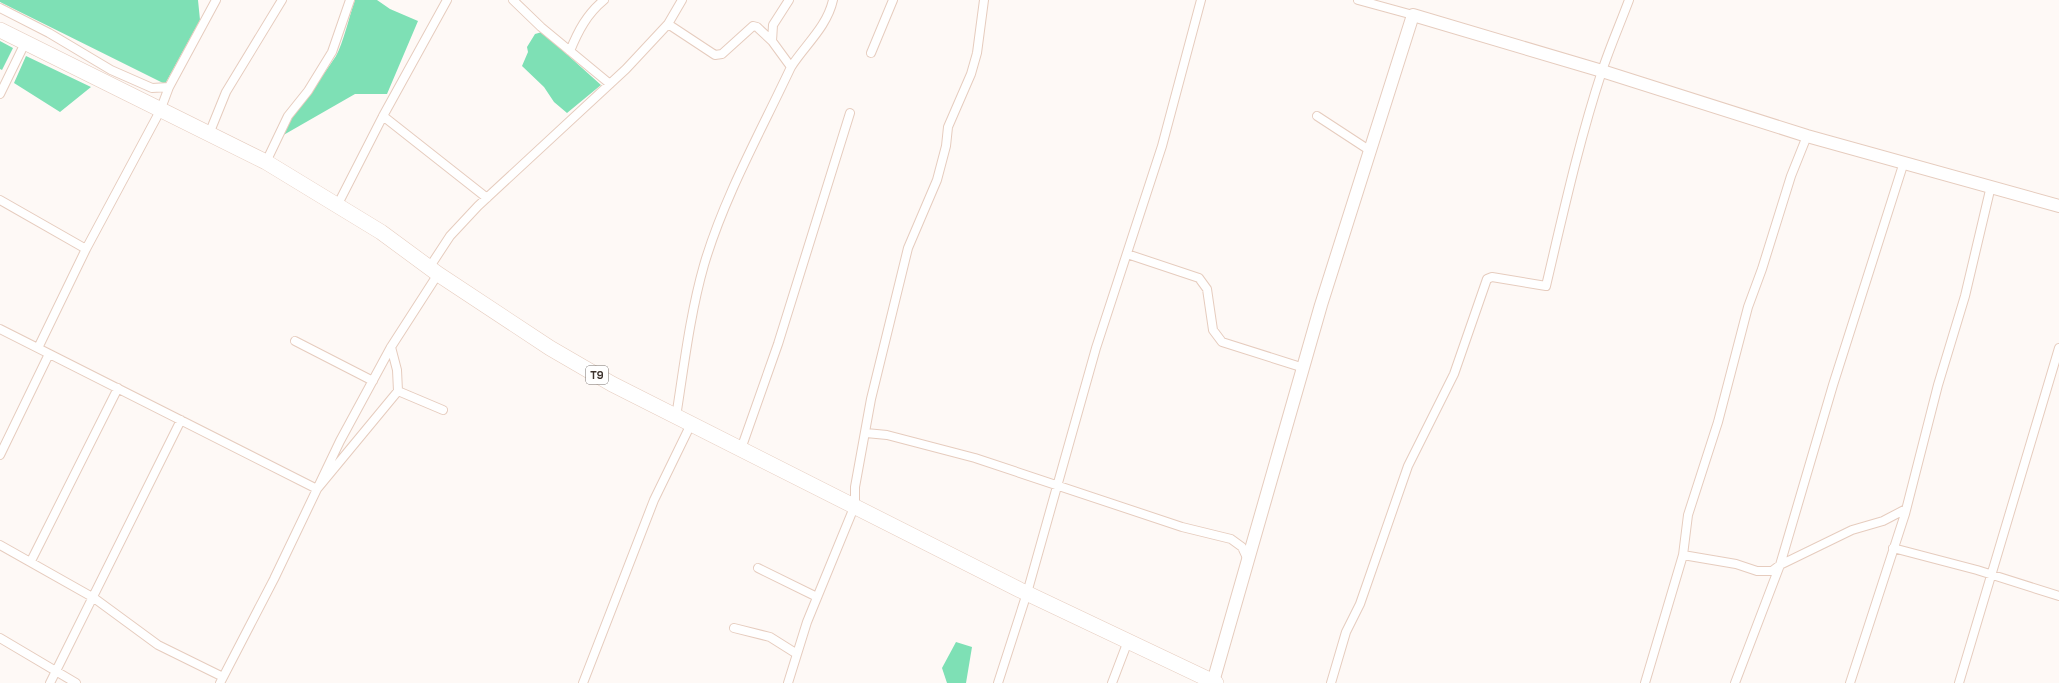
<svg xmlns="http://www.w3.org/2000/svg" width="2059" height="683" font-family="'Space Grotesk',sans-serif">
<rect width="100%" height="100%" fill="#fef9f6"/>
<!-- green -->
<path fill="#7ee0b5" d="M 0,0 L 198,0 L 200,20 L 165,84 L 0,2 Z
M 355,0 L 377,0 L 390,9 L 418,21 L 387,94 L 355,94 L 280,137 C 296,108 318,84 336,56 C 343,44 350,14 355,0 Z
M 542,32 L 601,85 L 567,113 L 554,102 L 544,87 L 522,66 L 528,52 L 527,47 L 535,34 Z
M 0,41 L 13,48 L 2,70 L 0,69 Z
M 26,56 L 91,87 L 60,112 L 14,83 Z
M 956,642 L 972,647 L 966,683 L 947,683 L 942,668 Z"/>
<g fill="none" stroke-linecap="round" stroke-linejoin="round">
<defs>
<path id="street" d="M 513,0 L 541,27 L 610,84
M 789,0 L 773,25 L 772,41 L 791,67
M 1358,0 L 1413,15
M 0,8 L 49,33 L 111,70 L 152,88 L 169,87
M 668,24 L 715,55 L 722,54 L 753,26 L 757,27 L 772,41
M 570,51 C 578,31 587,14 604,0
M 871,53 L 893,0
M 0,94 L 25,43
M 383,116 L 487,198
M 1317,116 L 1369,150
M 209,134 L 226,92 L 282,0
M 266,162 L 288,116 L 308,91 L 332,52 L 350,0
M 0,200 L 86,249
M 338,204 L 383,116 L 447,0
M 1127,254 L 1199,278 L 1207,289 L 1213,330 L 1222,342 L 1304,368
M 429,268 L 450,236 L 478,206 L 626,69 L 668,24 L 682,0
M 0,329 L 317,489 L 398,391 L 397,370 L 391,347
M 295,341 L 373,381
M 38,348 L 86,249 L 160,111 L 169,87 L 216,0
M 398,391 L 443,410
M 676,417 C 684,366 690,314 704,265 C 724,197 761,131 791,67 C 805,45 827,27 833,0
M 866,433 L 887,435 L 975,458 L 1182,527 L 1231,539 L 1242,547 L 1248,560
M 741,449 L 778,344 L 850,113
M 0,455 L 49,354
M 0,545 L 94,598 L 158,645 L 223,677
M 1893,548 L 1977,570 L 2059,596
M 1683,555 L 1736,564 L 1757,571 L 1772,571 L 1780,565 L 1852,530 L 1883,521 L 1906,509
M 31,561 L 118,388
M 758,568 L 817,597
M 734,628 L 770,637 L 797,654
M 0,638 L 76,683
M 50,683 L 181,420
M 220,683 L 274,579 L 340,441 L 391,347 L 438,274
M 583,683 L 654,500 L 691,424
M 788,683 L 807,622 L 855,505 L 855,487 L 871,399 L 908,248 L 937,180 L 946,146 L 948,127 L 971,74 L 977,53 L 984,0
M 998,683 L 1027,593 L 1096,348 L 1162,146 L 1201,0
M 1112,683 L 1128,641
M 1331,683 L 1346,632 L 1360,604 L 1408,466 L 1454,374 L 1487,279 L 1492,277 L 1546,286 C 1563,214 1579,141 1602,71 C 1610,47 1620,24 1629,0
M 1645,683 L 1683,555 L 1688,515 L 1718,422 L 1748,307 L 1762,269 L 1791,176 L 1807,136
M 1735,683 L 1780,565 L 1833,385 L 1904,162
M 1850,683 L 1905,514 L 1938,385 L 1965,296 L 1991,186
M 1959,683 L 2059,348"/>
<path id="secondary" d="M 1213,682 L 1321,305 L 1413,15 L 1602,71 L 1807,136 L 2059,206"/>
<path id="highway" d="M 0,30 L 266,162 L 381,232 L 438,274 L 550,348 L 612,384 L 1020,590 L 1216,683"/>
</defs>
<!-- street casing -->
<use href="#street" stroke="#e6ccbe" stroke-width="10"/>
<!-- secondary casing -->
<use href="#secondary" stroke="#e6ccbe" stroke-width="14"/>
<!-- highway casing -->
<use href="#highway" stroke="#e6ccbe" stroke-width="16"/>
<!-- street -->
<use href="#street" stroke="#fff" stroke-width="8"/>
<!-- secondary -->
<use href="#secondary" stroke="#fff" stroke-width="12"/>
<!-- highway -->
<use href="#highway" stroke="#fff" stroke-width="15"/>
</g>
<g text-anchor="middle" stroke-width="3.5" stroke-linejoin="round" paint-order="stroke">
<!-- shield labels -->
<rect fill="#fff" stroke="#77706d" stroke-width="1" x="586" y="366" width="22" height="18" rx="3"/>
<g font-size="11" font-weight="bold" fill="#3d332e">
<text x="597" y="379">T9</text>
</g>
</g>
</svg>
